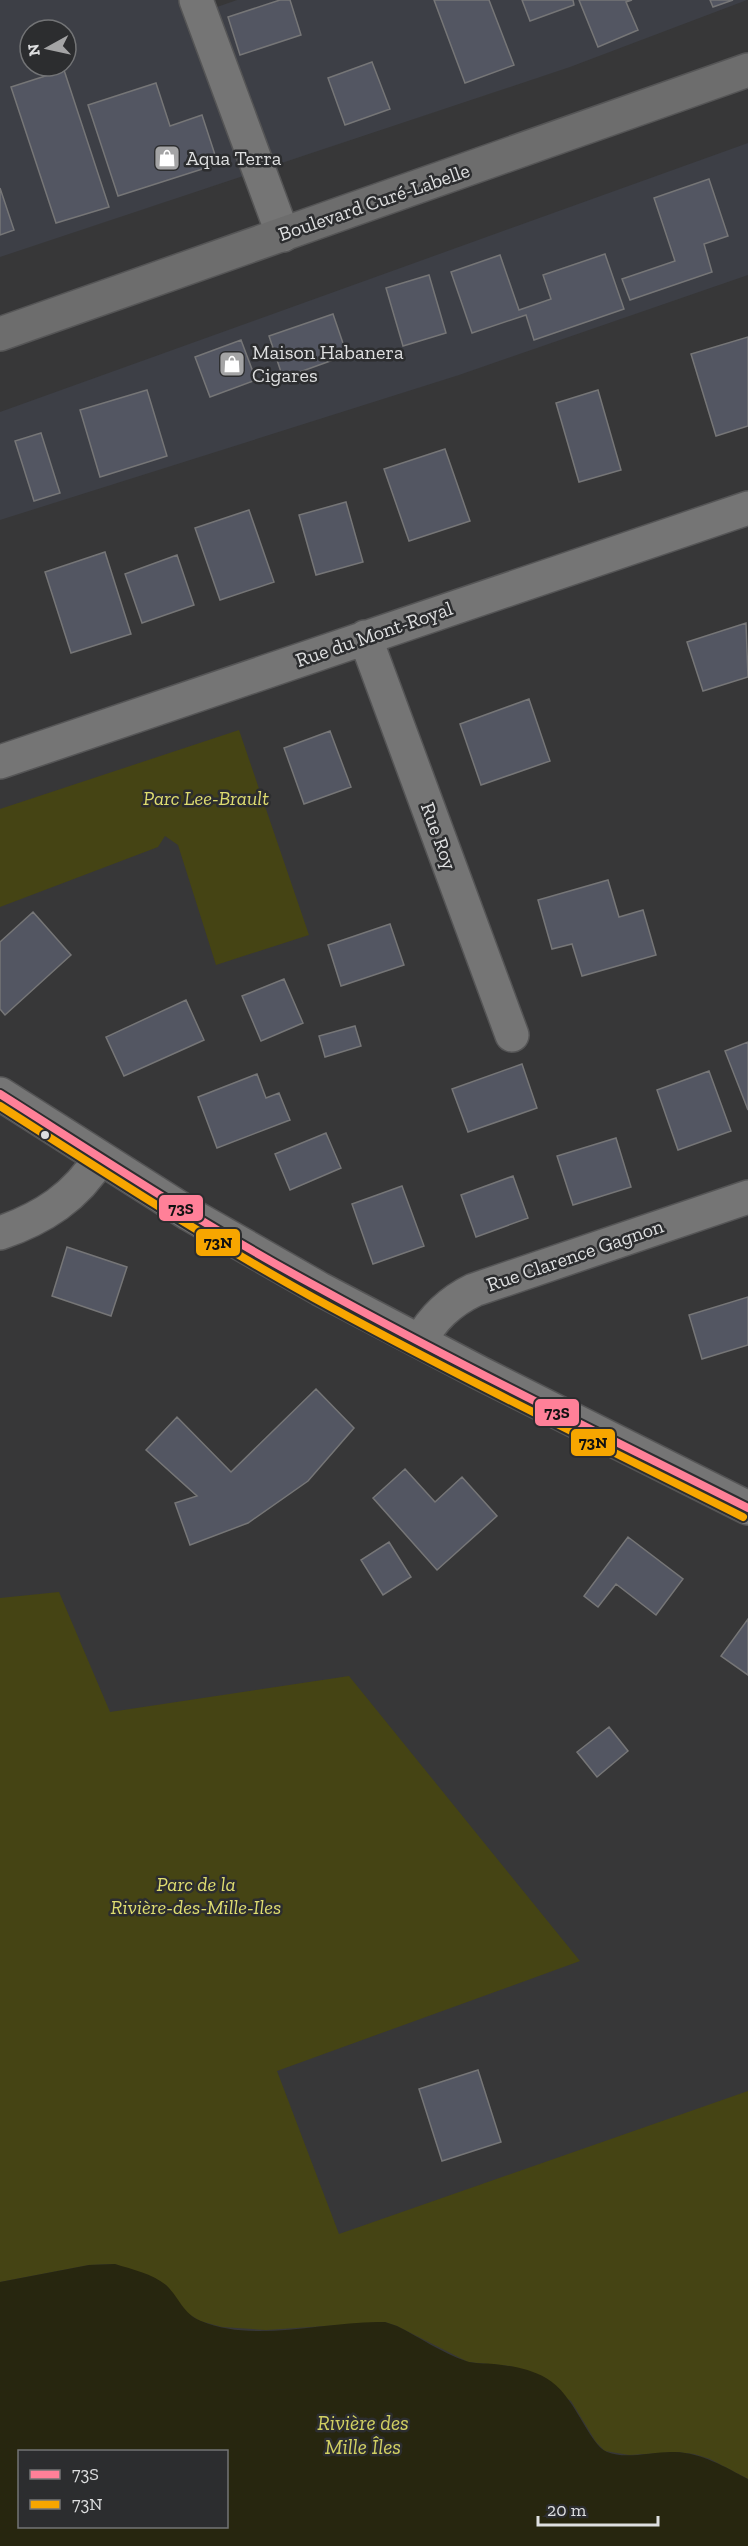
<svg xmlns="http://www.w3.org/2000/svg" width="748" height="2546" font-family="'Zilla Slab',serif">
<rect width="100%" height="100%" fill="#373738"/>
<!-- built -->
<path fill="#3d3f46" fill-rule="evenodd" d="M 0,0 L 215,0 L 217,7 L 237,0 L 747,0 L 570,67 L 0,257 ZM 30,30 L 66,30 L 66,66 L 30,66 Z
M 748,143 L 748,275 L 459,375 L 0,520 L 0,412 Z"/>
<!-- green -->
<path fill="#454414" d="M 239,730 L 309,935 L 216,965 L 178,845 L 165,836 L 158,847 L 0,907 L 0,809 Z
M 59,1592 L 110,1712 L 349,1676 L 580,1961 L 277,2071 L 339,2234 L 748,2091 L 748,2479 L 710,2459 L 694,2454 L 677,2452 L 629,2455 L 605,2451 L 596,2442 L 571,2401 L 511,2366 L 468,2362 L 397,2326 L 385,2322 L 266,2330 L 222,2327 L 200,2321 L 187,2313 L 166,2285 L 115,2264 L 89,2265 L 0,2282 L 0,1598 Z"/>
<!-- water -->
<path fill="#27260f" fill-rule="evenodd" d="M 115,2264 C 131,2269 153,2274 166,2285 C 179,2297 183,2314 201,2321 C 255,2344 328,2320 385,2322 L 397,2326 C 419,2337 442,2353 466,2361 C 474,2364 485,2363 494,2364 C 512,2366 530,2369 546,2378 C 575,2394 588,2444 607,2452 C 626,2460 654,2451 675,2452 C 702,2453 725,2467 748,2479 L 748,2546 L 0,2546 L 0,2282 L 89,2265 ZM 20,2452 L 226,2452 L 226,2526 L 20,2526 Z"/>
<!-- building -->
<path fill="#535662" stroke="#767677" stroke-width="1.5" d="M 280,0 L 290,0 L 301,35 L 240,55 L 228,17 Z
M 434,0 L 489,0 L 514,65 L 465,83 Z
M 522,0 L 573,0 L 574,5 L 530,21 Z
M 579,0 L 632,0 L 626,2 L 638,30 L 598,47 Z
M 710,0 L 733,0 L 713,7 Z
M 372,62 L 390,109 L 345,125 L 328,78 Z
M 64,70 L 109,207 L 56,223 L 11,87 Z
M 156,83 L 170,126 L 202,115 L 218,164 L 118,196 L 88,105 Z
M 709,179 L 728,236 L 704,244 L 712,272 L 630,300 L 622,279 L 675,261 L 654,198 Z
M 0,188 L 14,230 L 0,235 Z
M 605,254 L 624,309 L 534,340 L 526,315 L 472,333 L 451,272 L 500,255 L 519,310 L 551,299 L 543,275 Z
M 429,275 L 446,333 L 403,346 L 386,288 Z
M 333,314 L 347,355 L 283,378 L 269,336 Z
M 748,337 L 748,426 L 716,436 L 691,354 Z
M 241,340 L 256,380 L 210,397 L 195,357 Z
M 147,390 L 167,456 L 100,477 L 80,410 Z
M 598,390 L 621,470 L 579,482 L 556,403 Z
M 41,433 L 60,493 L 34,501 L 15,441 Z
M 445,449 L 470,521 L 409,541 L 384,469 Z
M 346,502 L 363,562 L 316,575 L 299,515 Z
M 249,510 L 274,582 L 220,600 L 195,528 Z
M 105,552 L 131,634 L 71,653 L 45,572 Z
M 177,555 L 194,605 L 142,623 L 125,574 Z
M 746,623 L 748,677 L 703,691 L 687,642 Z
M 529,699 L 550,761 L 481,785 L 460,724 Z
M 330,731 L 351,787 L 304,804 L 284,748 Z
M 608,880 L 619,917 L 643,910 L 656,955 L 582,976 L 572,944 L 552,949 L 538,900 Z
M 33,912 L 71,955 L 5,1015 L 0,1009 L 0,942 Z
M 390,924 L 404,965 L 341,986 L 328,945 Z
M 284,979 L 303,1023 L 261,1041 L 242,996 Z
M 186,1000 L 204,1040 L 124,1076 L 106,1037 Z
M 355,1026 L 361,1046 L 325,1057 L 319,1036 Z
M 748,1042 L 748,1110 L 725,1051 Z
M 522,1064 L 537,1108 L 468,1132 L 452,1089 Z
M 709,1071 L 731,1131 L 678,1150 L 657,1090 Z
M 257,1074 L 266,1098 L 279,1093 L 290,1120 L 217,1148 L 198,1097 Z
M 326,1133 L 341,1168 L 290,1190 L 275,1154 Z
M 616,1138 L 631,1187 L 573,1205 L 557,1156 Z
M 513,1176 L 528,1218 L 476,1237 L 461,1195 Z
M 402,1186 L 424,1246 L 373,1264 L 352,1204 Z
M 67,1247 L 127,1267 L 111,1316 L 52,1296 Z
M 748,1297 L 748,1345 L 702,1359 L 689,1315 Z
M 316,1389 L 354,1428 L 308,1481 L 248,1523 L 190,1545 L 175,1503 L 197,1496 L 146,1450 L 177,1417 L 231,1472 Z
M 405,1469 L 435,1502 L 462,1477 L 497,1516 L 437,1570 L 373,1498 Z
M 628,1537 L 683,1579 L 656,1615 L 616,1584 L 598,1607 L 584,1596 Z
M 389,1542 L 411,1577 L 383,1595 L 361,1560 Z
M 748,1619 L 748,1675 L 721,1656 Z
M 609,1727 L 628,1751 L 597,1777 L 577,1752 Z
M 478,2070 L 501,2142 L 442,2161 L 419,2089 Z"/>
<g fill="none" stroke-linecap="round" stroke-linejoin="round">
<defs>
<path id="minor" d="M 196,0 L 283,235
M 365,637 L 512,1035
M 0,762 L 748,508
M 0,1094 L 189,1214 L 320,1289 L 480,1373 L 748,1508
M 0,1233 C 43,1218 76,1197 100,1158
M 420,1341 C 433,1318 449,1302 474,1290 L 748,1197"/>
<path id="major" d="M 0,334 L 748,70"/>
</defs>
<!-- minor casing -->
<use href="#minor" stroke="#555556" stroke-width="36"/>
<!-- major casing -->
<use href="#major" stroke="#555556" stroke-width="36"/>
<!-- minor -->
<use href="#minor" stroke="#757575" stroke-width="33"/>
<!-- major -->
<use href="#major" stroke="#6d6d6d" stroke-width="33"/>
<defs>
<path id="bus-1" d="M 0,1094 C 106,1161 211,1230 321,1289 C 461,1366 605,1436 748,1508"/>
<path id="bus-2" d="M 0,1106 C 104,1172 207,1239 314,1298 C 455,1375 600,1445 743,1517"/>
</defs>
<!-- bus-1 casing -->
<use href="#bus-1" stroke="#2c2d2f" stroke-width="12"/>
<!-- bus-2 casing -->
<use href="#bus-2" stroke="#2c2d2f" stroke-width="12"/>
<!-- bus-1 -->
<use href="#bus-1" stroke="#ff8098" stroke-width="8"/>
<!-- bus-2 -->
<use href="#bus-2" stroke="#f7a600" stroke-width="8"/>
</g>
<!-- icons -->
<defs>
<symbol id="shop-square" viewBox="-11 -11 22 22"><rect x="-9" y="-9" width="18" height="18" rx="4" fill="#a4a4a5" stroke="#2c2d2f"/><path d="M-5-2.5h2.3a2.7 3.5 0 0 1 5.4 0H5L5.5 6h-11ZM-1.5-2.5h3a1.5 2.3 0 0 0-3 0Z" fill="#fff"/></symbol>
</defs>
<g fill-rule="evenodd">
<use href="#shop-square" x="152" y="143" width="30" height="30"/>
<use href="#shop-square" x="217" y="349" width="30" height="30"/>
</g>
<!-- markers -->
<circle fill="#dedfe0" stroke="#2c2d2f" stroke-width="2" cx="45" cy="1135" r="5"/>
<g text-anchor="middle" stroke-width="5" stroke-linejoin="round" paint-order="stroke">
<!-- poi labels -->
<g font-size="20" fill="#dedfe0" stroke="#2c2d2f" text-anchor="start">
<text x="186" y="165">Aqua Terra</text>
<text x="252" y="359">Maison Habanera<tspan x="252" dy="23">Cigares</tspan></text>
</g>
<!-- street labels -->
<g font-size="20" fill="#dedfe0" stroke="#2c2d2f">
<text transform="translate(374 202) rotate(-19)" y="7">Boulevard Curé-Labelle</text>
<text transform="translate(374 634) rotate(-19)" y="7">Rue du Mont-Royal</text>
<text transform="translate(439 836) rotate(70)" y="7">Rue Roy</text>
<text transform="translate(575 1255) rotate(-19)" y="7">Rue Clarence Gagnon</text>
</g>
<!-- park labels -->
<g font-size="20" font-style="italic" fill="#dfdd70" stroke="#2c2d2f">
<text x="206" y="805">Parc Lee-Brault</text>
<text x="196" y="1891">Parc de la<tspan x="196" dy="23">Rivière-des-Mille-Iles</tspan></text>
</g>
<!-- water labels -->
<g font-size="21" font-style="italic" fill="#d1d062" stroke="#2c2d2f">
<text x="363" y="2430">Rivière des<tspan x="363" dy="24">Mille Îles</tspan></text>
</g>
</g>
<g stroke="#2c2d2f" stroke-width="2">
<rect x="158" y="1194" width="46" height="28" rx="6" fill="#ff8098"/>
<rect x="195" y="1228" width="46" height="29" rx="6" fill="#f7a600"/>
<rect x="534" y="1398" width="46" height="29" rx="6" fill="#ff8098"/>
<rect x="570" y="1428" width="46" height="29" rx="6" fill="#f7a600"/>
</g>
<g font-size="16" text-anchor="middle" font-weight="bold" fill="#111">
<text x="181" y="1214">73S</text>
<text x="218" y="1248">73N</text>
<text x="557" y="1418">73S</text>
<text x="593" y="1448">73N</text>
</g>
<!-- legend -->
<rect x="18" y="2450" width="210" height="78" fill="#2c2d2f" stroke="#737476" stroke-width="1.5"/>
<rect x="30" y="2470" width="30" height="9" fill="#ff8098" stroke="#737476" stroke-width="1.5"/>
<text x="72" y="2480" font-size="18" fill="#dedfe0">73S</text>
<rect x="30" y="2500" width="30" height="9" fill="#f7a600" stroke="#737476" stroke-width="1.5"/>
<text x="72" y="2510" font-size="18" fill="#dedfe0">73N</text>
<!-- north arrow -->
<g transform="translate(48 48) rotate(262)"><circle r="28" fill="#2c2d2f" stroke="#737476" stroke-width="1.5"/>
<path d="M0-4.5L10 22L0 15L-10 22Z" fill="#a4a4a5"/>
<text y="-9" font-size="16" font-weight="bold" text-anchor="middle" fill="#dedfe0">N</text>
</g>
<!-- scale -->
<path d="M538 2516v9h120v-9" fill="none" stroke="#dedfe0" stroke-width="3"/>
<text x="547" y="2516" font-size="18" fill="#dedfe0" stroke="#2c2d2f" stroke-width="4.5" paint-order="stroke">20 m</text>
</svg>
